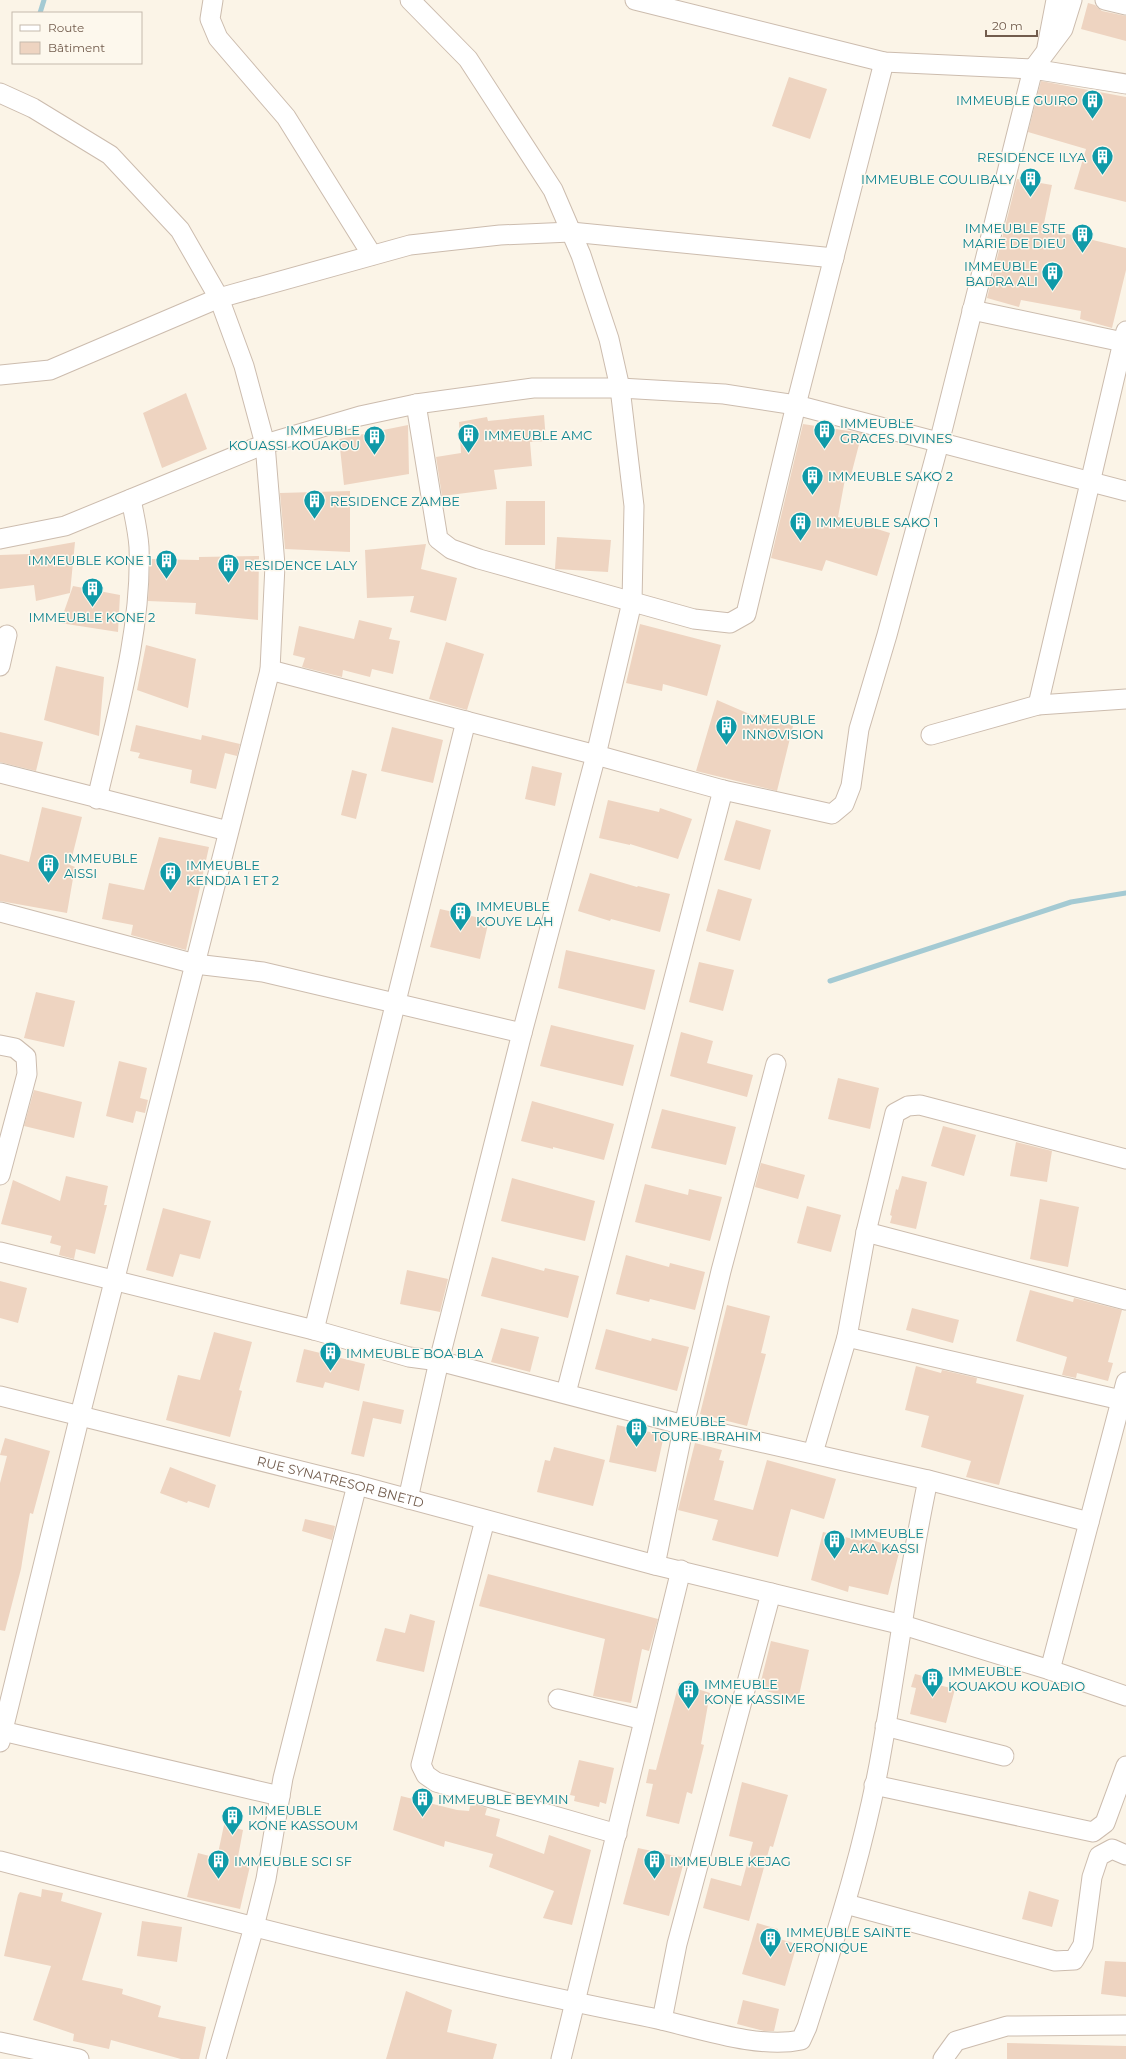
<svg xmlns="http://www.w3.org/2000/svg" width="1126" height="2059" font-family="Montserrat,sans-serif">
<rect width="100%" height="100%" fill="#fbf4e7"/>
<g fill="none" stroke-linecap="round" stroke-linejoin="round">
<!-- stream -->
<path stroke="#a4cad3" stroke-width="5" d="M 40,13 L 44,0
M 830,981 L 1071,902 L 1126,893"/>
</g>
<!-- building -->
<path fill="#eed4c1" d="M 1088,3 L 1095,5 L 1102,11 L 1126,16 L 1126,41 L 1081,29 Z
M 789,77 L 827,89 L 810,139 L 772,126 Z
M 1041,81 L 1126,97 L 1126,202 L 1074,189 L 1086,149 L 1028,132 Z
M 1017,179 L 1052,185 L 1043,228 L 1126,248 L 1126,270 L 1112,328 L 1080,319 L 1081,311 L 1021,300 L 1019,307 L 987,298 Z
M 186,393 L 207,449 L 162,468 L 143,413 Z
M 544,415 L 546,441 L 530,442 L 532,466 L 494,470 L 497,489 L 442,496 L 436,457 L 461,453 L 459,422 L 487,417 L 488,421 Z
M 803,424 L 862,433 L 850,479 L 845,479 L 838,517 L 890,533 L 877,576 L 826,560 L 822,571 L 771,558 Z
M 408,425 L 409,474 L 344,485 L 339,439 Z
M 350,491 L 350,552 L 285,549 L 280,493 Z
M 506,501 L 545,501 L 545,545 L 505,545 Z
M 557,537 L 611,540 L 608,572 L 555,569 Z
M 75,542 L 70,593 L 36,601 L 34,585 L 0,589 L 0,555 L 30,554 L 30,550 Z
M 426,544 L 421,569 L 457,578 L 446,621 L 410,612 L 414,596 L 367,598 L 365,550 Z
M 259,556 L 258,620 L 195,614 L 196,603 L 148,601 L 150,559 L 199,560 L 199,557 Z
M 73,586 L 120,595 L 118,632 L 60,623 Z
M 359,620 L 392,628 L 389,639 L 400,641 L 393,674 L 372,669 L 370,677 L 343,670 L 342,677 L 302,667 L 305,658 L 293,655 L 299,626 L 354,639 Z
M 640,624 L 721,645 L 707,696 L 663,684 L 662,691 L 626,683 Z
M 446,642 L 484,654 L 467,710 L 429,699 Z
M 146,645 L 196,659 L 188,708 L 137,690 Z
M 56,666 L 104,677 L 99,736 L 44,720 Z
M 717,700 L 761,719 L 763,714 L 793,726 L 777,791 L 696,771 Z
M 136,725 L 201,740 L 202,735 L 240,744 L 237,756 L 225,753 L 216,789 L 190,783 L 192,770 L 138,758 L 140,753 L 130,751 Z
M 392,727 L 443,740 L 433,783 L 381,771 Z
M 0,732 L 43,742 L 36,771 L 0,762 Z
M 532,766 L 562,773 L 555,806 L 525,799 Z
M 352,770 L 367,774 L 356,819 L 341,815 Z
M 608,800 L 659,812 L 660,808 L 692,819 L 678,859 L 630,844 L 630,845 L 599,838 Z
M 42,807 L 82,817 L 70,865 L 75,867 L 67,913 L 0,901 L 0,854 L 29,862 Z
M 736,820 L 771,830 L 760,870 L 724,860 Z
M 159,837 L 209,847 L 186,950 L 131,935 L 133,925 L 102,919 L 109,883 L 144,890 Z
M 590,873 L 637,887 L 638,886 L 670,894 L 660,932 L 611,919 L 610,921 L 578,911 Z
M 718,889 L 752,899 L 740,941 L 706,931 Z
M 440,909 L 489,920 L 480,959 L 430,947 Z
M 566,950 L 655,970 L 645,1010 L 558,988 Z
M 699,962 L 734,970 L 723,1011 L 689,1002 Z
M 36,992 L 75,1001 L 64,1047 L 24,1038 Z
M 551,1025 L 634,1045 L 623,1086 L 540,1066 Z
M 681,1032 L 713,1041 L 707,1063 L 753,1075 L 747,1097 L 670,1076 Z
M 119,1061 L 147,1068 L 140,1098 L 148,1100 L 145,1113 L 136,1111 L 133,1123 L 106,1116 Z
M 838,1078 L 879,1088 L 870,1129 L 828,1119 Z
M 34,1090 L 82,1102 L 74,1138 L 24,1126 Z
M 532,1101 L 614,1124 L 604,1160 L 553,1147 L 553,1149 L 521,1141 Z
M 662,1109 L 736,1127 L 726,1165 L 651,1148 Z
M 943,1126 L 976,1135 L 964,1176 L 931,1166 Z
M 1016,1142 L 1052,1151 L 1047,1182 L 1010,1176 Z
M 761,1163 L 805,1175 L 798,1199 L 755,1187 Z
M 66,1176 L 108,1186 L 104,1205 L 107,1205 L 95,1254 L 76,1249 L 74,1259 L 59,1255 L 61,1246 L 50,1243 L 52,1236 L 1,1224 L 13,1180 L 60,1201 Z
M 902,1176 L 927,1182 L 916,1229 L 890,1223 L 892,1216 L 890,1215 L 896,1189 L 898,1190 Z
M 512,1178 L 595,1201 L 585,1241 L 501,1221 Z
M 645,1184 L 688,1195 L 689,1189 L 722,1197 L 710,1241 L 635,1222 Z
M 1040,1199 L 1079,1207 L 1068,1267 L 1030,1259 Z
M 807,1206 L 841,1215 L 831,1252 L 797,1243 Z
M 163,1208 L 211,1221 L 200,1259 L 180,1254 L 173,1277 L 146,1270 Z
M 626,1255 L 669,1267 L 670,1263 L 705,1272 L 695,1310 L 650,1299 L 649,1302 L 616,1294 Z
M 492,1257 L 544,1271 L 545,1268 L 579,1276 L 568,1318 L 481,1296 Z
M 407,1270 L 448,1279 L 440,1312 L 400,1304 Z
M 0,1281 L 27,1288 L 18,1323 L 0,1318 Z
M 1030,1290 L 1073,1302 L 1074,1298 L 1122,1310 L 1108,1362 L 1113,1363 L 1108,1381 L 1077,1373 L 1076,1378 L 1062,1375 L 1067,1357 L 1016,1341 Z
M 727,1305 L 770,1316 L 761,1353 L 766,1354 L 747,1426 L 700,1414 Z
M 912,1308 L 959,1320 L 953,1343 L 906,1330 Z
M 501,1328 L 539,1337 L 530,1372 L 491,1362 Z
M 606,1329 L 651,1341 L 652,1338 L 689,1347 L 677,1391 L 595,1369 Z
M 214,1332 L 252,1342 L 239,1390 L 242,1391 L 230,1437 L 166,1420 L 178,1375 L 200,1380 Z
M 304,1349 L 365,1364 L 359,1391 L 325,1382 L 323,1388 L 296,1382 Z
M 916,1366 L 941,1373 L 942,1370 L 977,1378 L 976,1383 L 1024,1395 L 999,1485 L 966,1477 L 971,1461 L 921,1447 L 929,1416 L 905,1410 Z
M 363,1401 L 404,1410 L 401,1424 L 373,1418 L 364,1457 L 351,1454 Z
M 617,1425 L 664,1435 L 656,1472 L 609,1462 Z
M 5,1438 L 50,1451 L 33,1514 L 30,1513 L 21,1569 L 5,1631 L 0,1630 L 0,1483 L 7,1456 L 0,1455 Z
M 695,1443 L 722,1450 L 719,1460 L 724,1461 L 714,1500 L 753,1510 L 767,1460 L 836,1479 L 824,1519 L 791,1509 L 778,1557 L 712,1540 L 718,1520 L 678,1510 Z
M 554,1447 L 605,1460 L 593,1506 L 537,1492 L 545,1460 L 550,1461 Z
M 170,1467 L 216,1485 L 209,1508 L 188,1501 L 187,1503 L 160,1493 Z
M 305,1519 L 335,1526 L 332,1540 L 302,1531 Z
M 823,1532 L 862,1541 L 863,1537 L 900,1549 L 888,1595 L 849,1586 L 848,1592 L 811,1580 Z
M 488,1574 L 658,1619 L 649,1651 L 642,1649 L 631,1703 L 593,1696 L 605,1639 L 479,1606 Z
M 410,1614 L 435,1621 L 424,1672 L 376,1661 L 385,1628 L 405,1633 Z
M 771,1641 L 809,1650 L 798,1700 L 759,1689 Z
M 915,1674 L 931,1678 L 930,1683 L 955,1689 L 946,1723 L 910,1714 L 916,1688 L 911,1687 Z
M 679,1683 L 710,1693 L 701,1744 L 704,1745 L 692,1794 L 687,1792 L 679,1824 L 646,1816 L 653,1784 L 646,1783 L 649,1769 L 656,1770 Z
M 579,1760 L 614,1768 L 606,1804 L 600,1802 L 599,1807 L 574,1801 L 575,1796 L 570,1795 Z
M 742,1782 L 788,1795 L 773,1847 L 770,1846 L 749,1921 L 703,1908 L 711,1878 L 741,1886 L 753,1842 L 729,1836 Z
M 401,1796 L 457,1810 L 469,1811 L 471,1803 L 487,1808 L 485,1815 L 500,1819 L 496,1836 L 544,1854 L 549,1835 L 591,1850 L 572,1925 L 543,1918 L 554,1891 L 489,1867 L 493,1854 L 445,1841 L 444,1847 L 393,1830 Z
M 224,1825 L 243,1830 L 237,1862 L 250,1866 L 240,1909 L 187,1897 L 198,1853 L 217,1858 Z
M 638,1848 L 685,1858 L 669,1916 L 623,1904 Z
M 42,1889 L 63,1893 L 61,1901 L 102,1913 L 82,1980 L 123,1989 L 122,1994 L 161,2006 L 158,2017 L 206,2027 L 199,2059 L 181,2059 L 111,2040 L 109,2049 L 73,2041 L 74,2034 L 33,2020 L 51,1966 L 4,1956 L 18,1895 L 20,1892 L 41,1897 Z
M 1029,1891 L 1059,1900 L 1052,1927 L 1022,1919 Z
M 142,1921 L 182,1927 L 177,1962 L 137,1956 Z
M 757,1923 L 778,1929 L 776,1938 L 797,1944 L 785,1986 L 742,1974 Z
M 1105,1961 L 1126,1962 L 1126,1997 L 1101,1994 Z
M 406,1991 L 452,2010 L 447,2032 L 497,2044 L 493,2059 L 386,2059 Z
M 743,2000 L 779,2009 L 774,2031 L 764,2031 L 737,2024 Z
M 1007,2043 L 1126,2046 L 1126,2059 L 1007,2059 Z"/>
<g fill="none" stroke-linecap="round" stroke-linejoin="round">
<defs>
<g id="minor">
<path d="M 213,0 L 210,19 L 218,38 L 286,117 L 372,255"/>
<path d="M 635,0 L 884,62 L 1033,69 L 1063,29 L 1072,0"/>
<path d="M 1105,0 L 1126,5"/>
<path d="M 1047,47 L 1056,0"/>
<path d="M 0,93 L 33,108 L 110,155 L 180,230 L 219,298 L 244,366 L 265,444 L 275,565 L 270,670 L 80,1415 L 0,1742"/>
<path d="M 972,310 L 1123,342 L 1126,331"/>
<path d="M 0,375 L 50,370 L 219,298 L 410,245 L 500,235 L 571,232 L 834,258"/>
<path d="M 416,404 L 438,539 L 451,549 L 479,559 L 694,619 L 730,623 L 746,614 L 796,405 L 884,62"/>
<path d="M 0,539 L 65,526 L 265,444 L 360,416 L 416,404 L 533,388 L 620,388 L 724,394 L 796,405 L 1126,491"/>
<path d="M 0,666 L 7,635"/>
<path d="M 270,670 L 596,755 L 723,790 L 832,814 L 844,804 L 851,786 L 859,729 L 887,635 L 939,443 L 1033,69 L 1126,84"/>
<path d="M 1038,705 L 1123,342"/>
<path d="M 931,735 L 1038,705 L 1126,699"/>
<path d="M 0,773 L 228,831"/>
<path d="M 97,799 C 116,717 142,632 139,547 C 138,531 134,515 131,499"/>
<path d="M 0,912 L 195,964 L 263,972 L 522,1033"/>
<path d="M 0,1045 L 15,1048 L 26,1057 L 27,1074 L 0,1175"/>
<path d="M 866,1232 L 1126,1300"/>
<path d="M 0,1252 L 314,1330 L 409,1357 L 439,1361 L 684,1425 L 928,1480 L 1089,1522"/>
<path d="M 314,1330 L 466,721"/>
<path d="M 847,1337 L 1121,1400"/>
<path d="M 566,1393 L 723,790"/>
<path id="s1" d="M 0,1396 L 357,1485 L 655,1565 L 903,1625 L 1050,1670 L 1126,1696"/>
<path d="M 813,1453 L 847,1337 L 866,1232 L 895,1113 L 908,1106 L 920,1105 L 1126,1159"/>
<path d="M 408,1499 L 439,1361 L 522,1033 L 596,755 L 632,602 L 634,506 L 620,388 L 609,339 L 581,255 L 553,190 L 468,59 L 410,0"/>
<path d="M 485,1520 L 421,1765 L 426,1775 L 436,1782 L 617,1834"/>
<path d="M 655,1565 L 684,1425 L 721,1271 L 776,1064"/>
<path d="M 1050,1670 L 1126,1382"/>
<path d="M 558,1699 L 644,1720"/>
<path d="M 885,1726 L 1004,1756"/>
<path d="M 2,1731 L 280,1796"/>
<path d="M 874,1785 L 1093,1832 L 1105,1823 L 1126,1766"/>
<path d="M 0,1861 C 213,1917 427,1973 643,2016 C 691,2025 755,2050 801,2040 L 807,2027 C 836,1935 866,1843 882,1748 C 898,1658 909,1568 928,1480"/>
<path d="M 846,1904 L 1055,1961 L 1074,1960 L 1083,1945 L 1092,1877 L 1099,1856 L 1112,1849 L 1126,1855"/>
<path d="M 662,2020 L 677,1944 L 771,1593"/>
<path d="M 0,2042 L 79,2059"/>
<path d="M 216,2059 L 254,1927 L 266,1879 L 283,1778 L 357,1485"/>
<path d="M 561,2059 L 681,1570"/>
<path d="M 943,2059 L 956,2041 L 1007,2026 L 1126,2025"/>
</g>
</defs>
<!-- minor casing -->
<use href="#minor" stroke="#ccbcae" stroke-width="21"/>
<!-- minor -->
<use href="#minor" stroke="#fff" stroke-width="19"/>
</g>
<!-- icons -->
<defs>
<symbol id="building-pin" viewBox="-11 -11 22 30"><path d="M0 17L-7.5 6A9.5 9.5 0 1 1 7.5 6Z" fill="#0f9aa8" stroke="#fdf8ed"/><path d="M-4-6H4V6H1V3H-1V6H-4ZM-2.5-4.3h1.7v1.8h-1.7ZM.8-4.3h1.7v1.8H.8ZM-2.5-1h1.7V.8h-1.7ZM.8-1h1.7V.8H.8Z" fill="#fff"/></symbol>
</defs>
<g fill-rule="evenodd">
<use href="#building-pin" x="1080" y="88" width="25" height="34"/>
<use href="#building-pin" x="1090" y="144" width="25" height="34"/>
<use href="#building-pin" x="1018" y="166" width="25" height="34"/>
<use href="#building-pin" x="1070" y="222" width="25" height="34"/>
<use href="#building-pin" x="1040" y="260" width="25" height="34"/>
<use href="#building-pin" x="812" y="418" width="25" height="34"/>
<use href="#building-pin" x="456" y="422" width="25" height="34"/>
<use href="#building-pin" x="362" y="424" width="25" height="34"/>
<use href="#building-pin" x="800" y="464" width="25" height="34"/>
<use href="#building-pin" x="302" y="488" width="25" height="34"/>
<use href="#building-pin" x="788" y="510" width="25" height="34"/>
<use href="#building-pin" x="154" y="548" width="25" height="34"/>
<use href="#building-pin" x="216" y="552" width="25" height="34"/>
<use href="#building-pin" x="80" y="576" width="25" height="34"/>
<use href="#building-pin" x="714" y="714" width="25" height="34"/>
<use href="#building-pin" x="36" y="852" width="25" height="34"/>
<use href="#building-pin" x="158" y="860" width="25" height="34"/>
<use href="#building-pin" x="448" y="900" width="25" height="34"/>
<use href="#building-pin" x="318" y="1340" width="25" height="34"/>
<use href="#building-pin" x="624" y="1416" width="25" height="34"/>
<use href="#building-pin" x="822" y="1528" width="25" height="34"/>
<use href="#building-pin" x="920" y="1666" width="25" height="34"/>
<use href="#building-pin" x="676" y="1678" width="25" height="34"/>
<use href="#building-pin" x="410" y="1786" width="25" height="34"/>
<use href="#building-pin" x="220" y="1804" width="25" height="34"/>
<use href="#building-pin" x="206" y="1848" width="25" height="34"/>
<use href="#building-pin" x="642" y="1848" width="25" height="34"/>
<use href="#building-pin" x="758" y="1926" width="25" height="34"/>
</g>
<g text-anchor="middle" stroke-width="3" stroke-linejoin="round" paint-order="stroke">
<!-- culture labels -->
<g font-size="13" fill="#0d838f" stroke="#fdf8ed" text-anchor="start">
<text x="1078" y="105" text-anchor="end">IMMEUBLE GUIRO</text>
<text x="1086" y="162" text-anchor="end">RESIDENCE ILYA</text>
<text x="1014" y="184" text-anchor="end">IMMEUBLE COULIBALY</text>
<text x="1066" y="233" text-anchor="end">IMMEUBLE STE<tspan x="1066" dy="15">MARIE DE DIEU</tspan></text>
<text x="1038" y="271" text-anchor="end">IMMEUBLE<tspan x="1038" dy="15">BADRA ALI</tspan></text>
<text x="840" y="428">IMMEUBLE<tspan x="840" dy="15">GRACES DIVINES</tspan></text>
<text x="360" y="435" text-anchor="end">IMMEUBLE<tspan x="360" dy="15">KOUASSI KOUAKOU</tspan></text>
<text x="484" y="440">IMMEUBLE AMC</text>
<text x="828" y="481">IMMEUBLE SAKO 2</text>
<text x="330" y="506">RESIDENCE ZAMBE</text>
<text x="816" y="527">IMMEUBLE SAKO 1</text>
<text x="152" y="565" text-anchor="end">IMMEUBLE KONE 1</text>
<text x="244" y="570">RESIDENCE LALY</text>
<text x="92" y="622" text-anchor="middle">IMMEUBLE KONE 2</text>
<text x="742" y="724">IMMEUBLE<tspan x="742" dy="15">INNOVISION</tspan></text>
<text x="64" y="863">IMMEUBLE<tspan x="64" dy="15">AISSI</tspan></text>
<text x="186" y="870">IMMEUBLE<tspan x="186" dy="15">KENDJA 1 ET 2</tspan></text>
<text x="476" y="911">IMMEUBLE<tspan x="476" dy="15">KOUYE LAH</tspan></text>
<text x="346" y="1358">IMMEUBLE BOA BLA</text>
<text x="652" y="1426">IMMEUBLE<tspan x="652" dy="15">TOURE IBRAHIM</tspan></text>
<text x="850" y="1538">IMMEUBLE<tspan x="850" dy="15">AKA KASSI</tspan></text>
<text x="948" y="1676">IMMEUBLE<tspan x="948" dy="15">KOUAKOU KOUADIO</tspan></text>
<text x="704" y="1689">IMMEUBLE<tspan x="704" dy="15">KONE KASSIME</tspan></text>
<text x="438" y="1804">IMMEUBLE BEYMIN</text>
<text x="248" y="1815">IMMEUBLE<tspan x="248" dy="15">KONE KASSOUM</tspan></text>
<text x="234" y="1866">IMMEUBLE SCI SF</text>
<text x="670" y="1866">IMMEUBLE KEJAG</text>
<text x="786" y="1937">IMMEUBLE SAINTE<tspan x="786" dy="15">VERONIQUE</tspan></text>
</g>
<!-- street labels -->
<g font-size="13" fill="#725c4d" stroke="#fdf8ed">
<text dy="5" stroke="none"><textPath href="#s1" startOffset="351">RUE SYNATRESOR BNETD</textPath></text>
</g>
</g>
<!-- legend -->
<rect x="12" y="12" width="130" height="52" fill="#fdf8ed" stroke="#c5baad"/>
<rect x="20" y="25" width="20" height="6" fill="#ffffff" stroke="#c5baad"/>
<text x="48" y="32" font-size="12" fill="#725c4d">Route</text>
<rect x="20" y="42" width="20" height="12" fill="#eed4c1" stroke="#c5baad"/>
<text x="48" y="52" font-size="12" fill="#725c4d">Bâtiment</text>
<!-- scale -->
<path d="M986 30v6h51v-6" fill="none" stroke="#725c4d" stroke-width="2"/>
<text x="992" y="30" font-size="12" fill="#725c4d" stroke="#fdf8ed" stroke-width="3" paint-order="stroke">20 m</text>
</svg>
